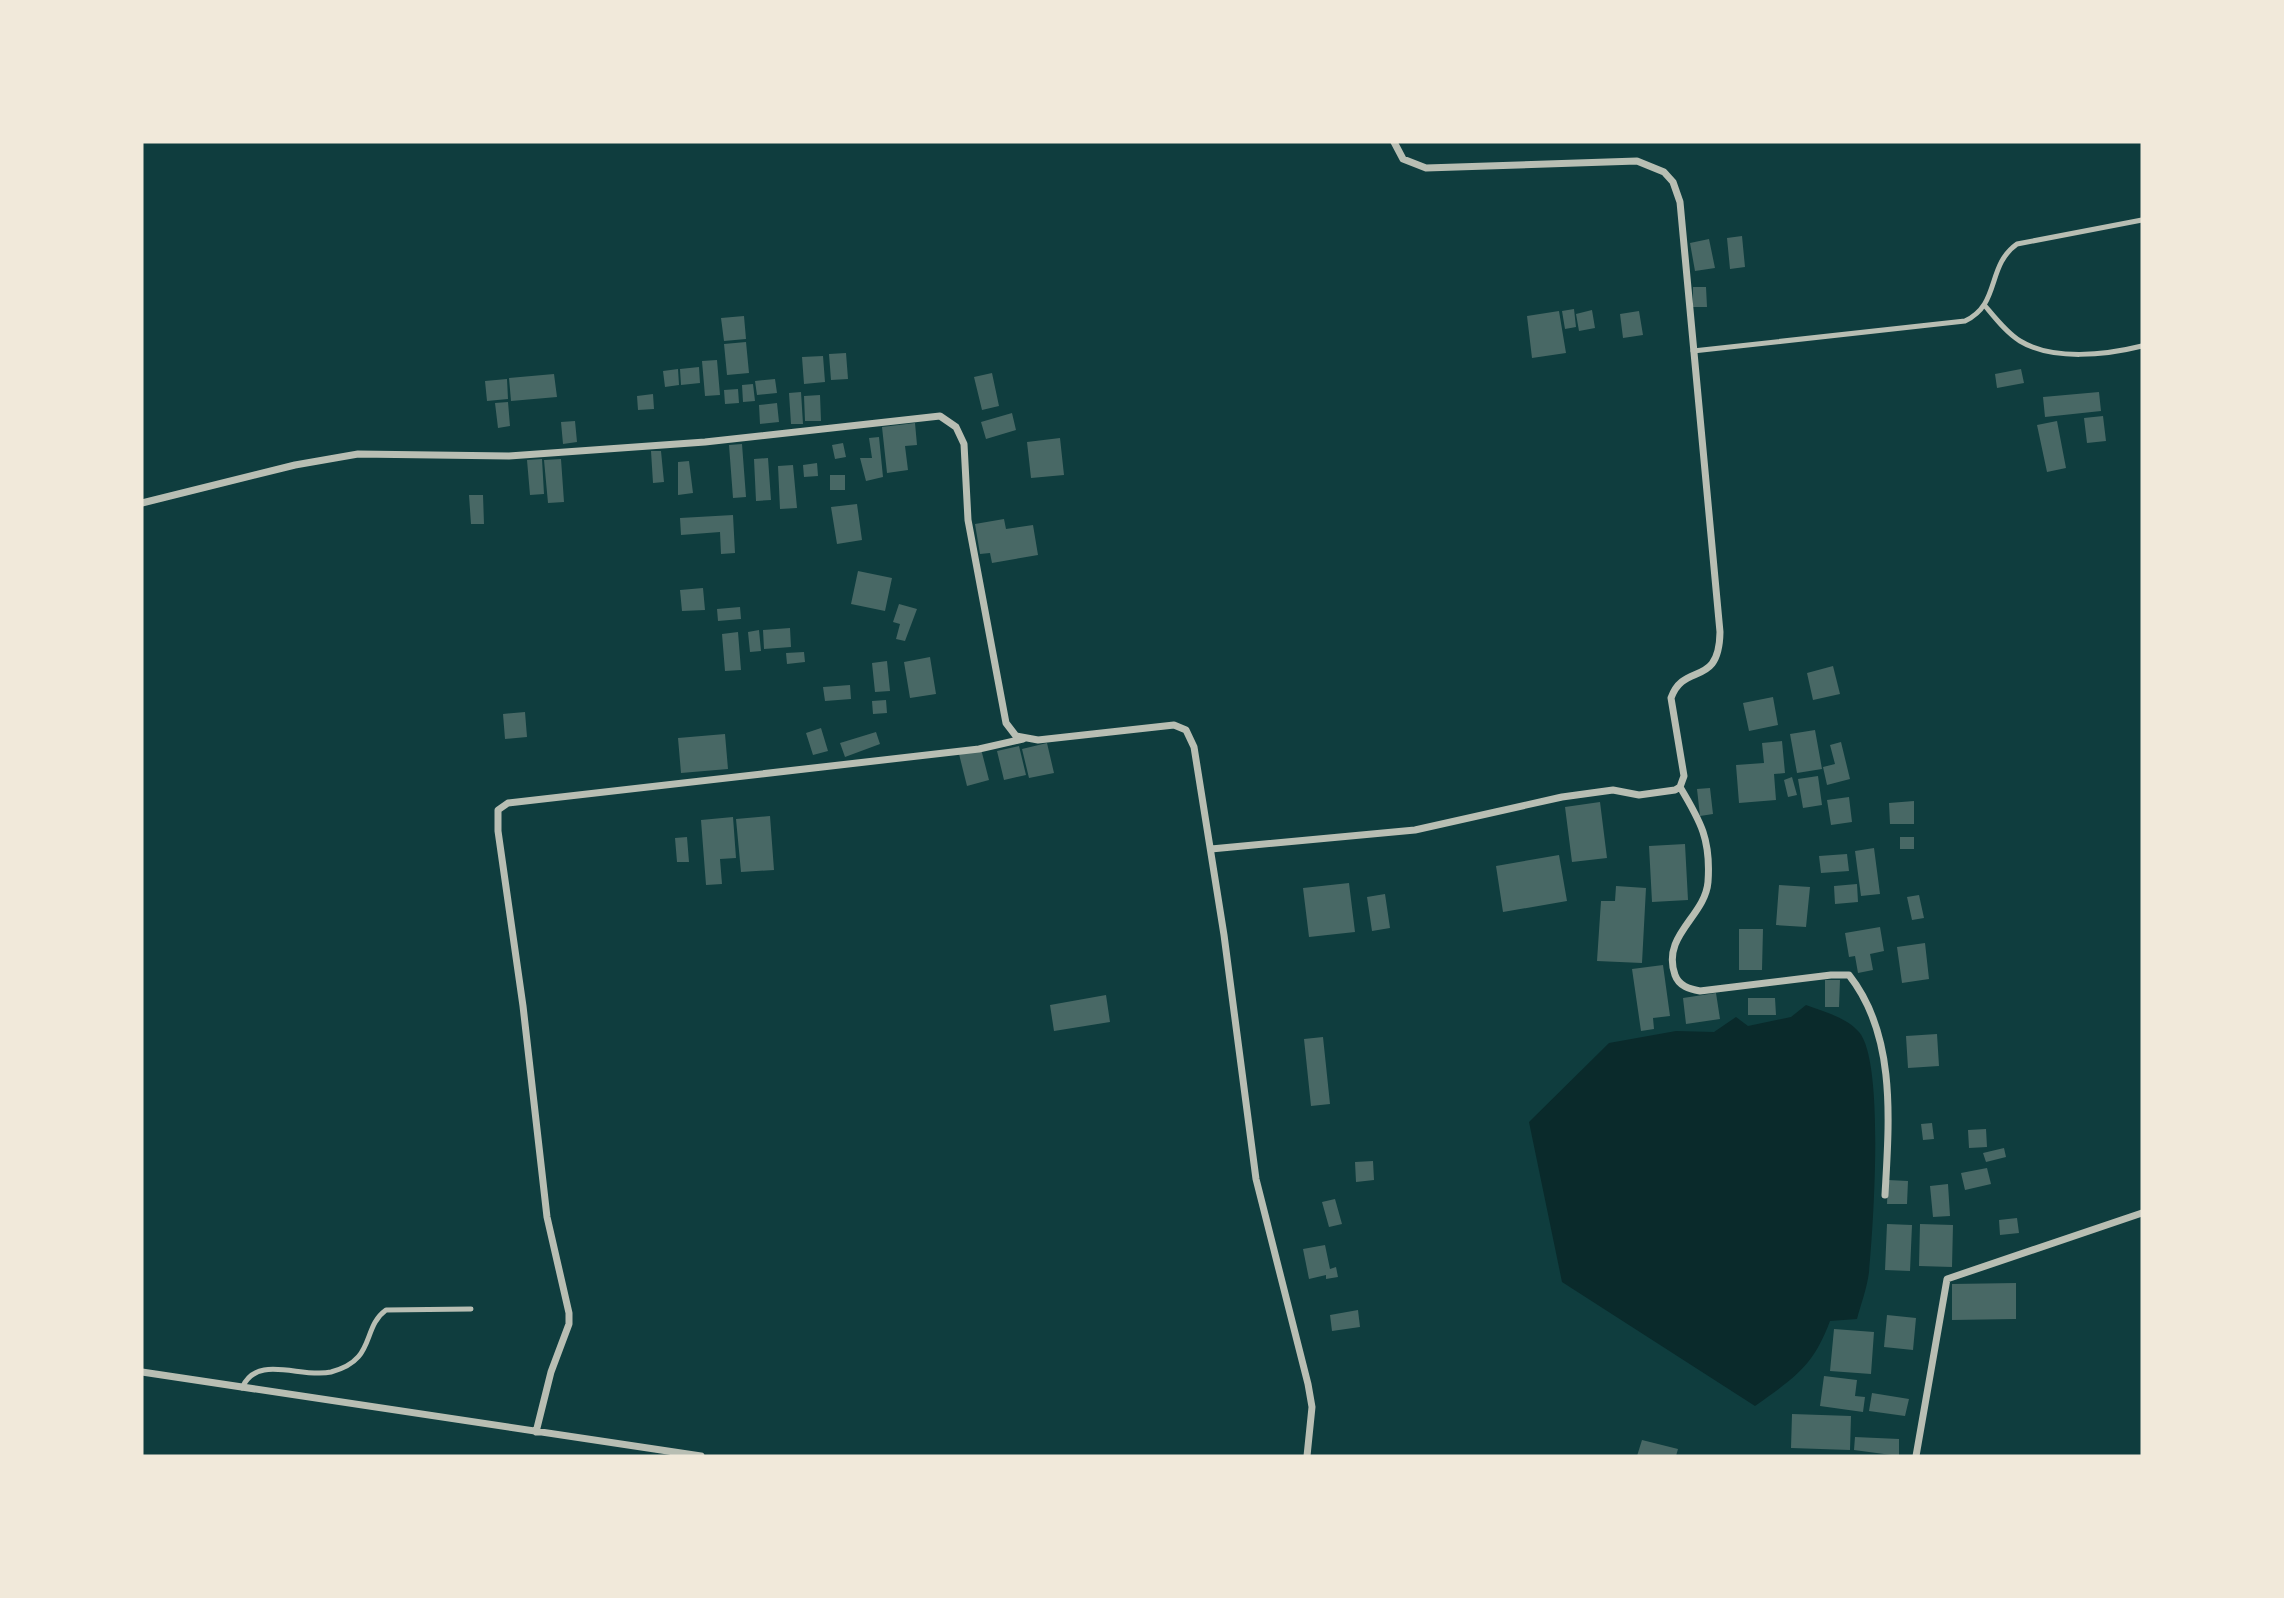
<svg xmlns="http://www.w3.org/2000/svg" width="2284" height="1598" font-family="Roboto,sans-serif">
<rect width="100%" height="100%" fill="#0f3d3e"/>
<!-- water -->
<path fill="#0a2a2b" d="M 1806,1005 C 1824,1012 1846,1017 1859,1032 C 1885,1062 1873,1229 1869,1272 C 1867,1288 1861,1304 1857,1319 L 1830,1321 C 1813,1367 1794,1378 1755,1406 L 1562,1282 L 1529,1122 L 1609,1043 L 1676,1031 L 1714,1032 L 1736,1017 L 1748,1026 L 1791,1017 Z"/>
<!-- building -->
<path fill="#486865" d="M 1742,236 L 1745,267 L 1730,269 L 1727,238 Z
M 1709,239 L 1715,268 L 1695,271 L 1690,243 Z
M 1693,287 L 1706,287 L 1707,307 L 1693,307 Z
M 1574,309 L 1576,327 L 1565,329 L 1562,311 Z
M 1592,310 L 1595,328 L 1579,331 L 1576,314 Z
M 1559,311 L 1566,353 L 1532,358 L 1527,316 Z
M 1639,311 L 1643,335 L 1623,338 L 1620,314 Z
M 744,316 L 746,339 L 724,341 L 721,318 Z
M 746,342 L 749,373 L 727,375 L 724,344 Z
M 846,353 L 848,379 L 831,380 L 829,354 Z
M 823,356 L 825,382 L 804,384 L 802,357 Z
M 717,360 L 720,395 L 705,396 L 702,361 Z
M 699,367 L 700,383 L 681,385 L 680,369 Z
M 678,369 L 679,385 L 665,387 L 663,371 Z
M 2021,369 L 2024,383 L 1997,388 L 1995,374 Z
M 992,373 L 999,406 L 982,410 L 974,377 Z
M 554,374 L 557,397 L 511,401 L 509,378 Z
M 507,379 L 508,399 L 487,401 L 485,381 Z
M 775,379 L 777,393 L 757,395 L 755,381 Z
M 753,384 L 755,401 L 743,402 L 742,385 Z
M 738,389 L 739,403 L 725,404 L 724,390 Z
M 801,392 L 803,424 L 791,424 L 789,393 Z
M 2099,392 L 2101,411 L 2045,417 L 2043,397 Z
M 653,394 L 654,409 L 638,410 L 637,396 Z
M 820,395 L 821,421 L 805,421 L 804,396 Z
M 508,402 L 510,426 L 498,428 L 495,403 Z
M 777,403 L 779,422 L 760,424 L 759,405 Z
M 1012,413 L 1016,430 L 986,439 L 981,422 Z
M 2103,416 L 2106,441 L 2087,443 L 2084,418 Z
M 575,421 L 577,442 L 563,444 L 561,422 Z
M 2057,421 L 2066,468 L 2047,472 L 2037,425 Z
M 915,423 L 917,445 L 905,446 L 908,470 L 887,473 L 882,427 Z
M 879,437 L 883,477 L 866,481 L 860,458 L 872,458 L 869,438 Z
M 1060,438 L 1064,475 L 1031,478 L 1027,442 Z
M 843,443 L 846,457 L 835,459 L 832,445 Z
M 742,444 L 746,497 L 733,498 L 729,445 Z
M 651,451 L 661,451 L 664,482 L 653,483 Z
M 768,458 L 771,500 L 756,501 L 754,459 Z
M 542,459 L 544,494 L 530,495 L 527,460 Z
M 561,459 L 564,502 L 548,503 L 544,460 Z
M 689,461 L 693,493 L 678,495 L 678,462 Z
M 817,463 L 818,476 L 804,477 L 803,465 Z
M 793,465 L 797,508 L 780,509 L 778,466 Z
M 830,475 L 845,475 L 845,490 L 830,490 Z
M 469,495 L 483,495 L 484,524 L 471,524 Z
M 857,504 L 862,540 L 837,544 L 831,507 Z
M 733,515 L 735,553 L 721,554 L 720,532 L 681,535 L 680,518 Z
M 1004,519 L 1006,529 L 1033,525 L 1038,555 L 992,563 L 990,553 L 980,554 L 975,524 Z
M 858,571 L 892,578 L 885,611 L 851,604 Z
M 703,588 L 705,610 L 682,611 L 680,590 Z
M 899,604 L 917,609 L 905,641 L 896,639 L 900,624 L 893,622 Z
M 740,607 L 741,619 L 718,621 L 717,609 Z
M 790,628 L 791,647 L 764,649 L 763,630 Z
M 759,630 L 761,651 L 750,652 L 748,632 Z
M 738,632 L 741,670 L 725,671 L 722,634 Z
M 804,652 L 805,662 L 787,664 L 786,653 Z
M 930,657 L 936,694 L 910,698 L 904,662 Z
M 887,661 L 890,691 L 875,692 L 872,663 Z
M 1833,666 L 1840,694 L 1813,700 L 1807,673 Z
M 850,685 L 851,699 L 825,701 L 823,687 Z
M 1773,697 L 1778,725 L 1749,731 L 1743,703 Z
M 886,700 L 887,713 L 873,714 L 872,701 Z
M 525,712 L 527,737 L 505,739 L 503,714 Z
M 821,728 L 828,751 L 813,755 L 806,733 Z
M 1815,730 L 1822,769 L 1797,773 L 1790,734 Z
M 876,732 L 880,744 L 845,757 L 840,743 Z
M 725,734 L 728,769 L 681,773 L 678,738 Z
M 1782,741 L 1785,773 L 1774,774 L 1776,800 L 1739,803 L 1736,765 L 1764,763 L 1762,743 Z
M 1841,742 L 1850,779 L 1827,785 L 1823,767 L 1835,764 L 1830,745 Z
M 1047,743 L 1054,773 L 1029,778 L 1022,749 Z
M 1019,746 L 1026,775 L 1004,780 L 997,751 Z
M 981,749 L 989,780 L 967,786 L 959,754 Z
M 1818,776 L 1822,805 L 1803,808 L 1798,779 Z
M 1792,777 L 1797,795 L 1788,797 L 1784,780 Z
M 1710,788 L 1713,814 L 1700,816 L 1697,789 Z
M 1849,797 L 1852,822 L 1831,825 L 1827,800 Z
M 1914,801 L 1914,824 L 1890,824 L 1889,803 Z
M 1600,802 L 1607,858 L 1572,862 L 1565,807 Z
M 770,816 L 774,870 L 741,872 L 736,819 Z
M 733,817 L 736,858 L 720,859 L 722,884 L 706,885 L 701,820 Z
M 687,837 L 689,862 L 677,862 L 675,838 Z
M 1900,837 L 1914,837 L 1914,849 L 1900,849 Z
M 1685,844 L 1688,900 L 1652,902 L 1649,846 Z
M 1874,848 L 1880,894 L 1861,896 L 1855,851 Z
M 1847,854 L 1849,871 L 1821,873 L 1819,856 Z
M 1559,855 L 1567,901 L 1503,912 L 1496,866 Z
M 1349,883 L 1355,932 L 1309,937 L 1303,888 Z
M 1857,884 L 1858,902 L 1835,904 L 1834,886 Z
M 1779,885 L 1810,887 L 1806,927 L 1776,925 Z
M 1616,886 L 1646,888 L 1642,963 L 1597,961 L 1601,901 L 1615,901 Z
M 1385,894 L 1390,928 L 1372,931 L 1367,897 Z
M 1919,895 L 1924,918 L 1912,920 L 1907,897 Z
M 1880,927 L 1884,951 L 1870,954 L 1873,970 L 1858,973 L 1855,956 L 1849,957 L 1845,933 Z
M 1739,929 L 1763,929 L 1762,970 L 1739,970 Z
M 1925,943 L 1929,979 L 1902,983 L 1897,947 Z
M 1663,965 L 1670,1016 L 1653,1018 L 1654,1029 L 1641,1031 L 1632,969 Z
M 1825,980 L 1840,980 L 1839,1007 L 1825,1007 Z
M 1716,993 L 1720,1019 L 1686,1024 L 1683,998 Z
M 1106,995 L 1110,1022 L 1054,1031 L 1050,1005 Z
M 1748,998 L 1775,998 L 1776,1015 L 1748,1015 Z
M 1937,1034 L 1939,1066 L 1908,1068 L 1906,1036 Z
M 1323,1037 L 1330,1104 L 1311,1106 L 1304,1039 Z
M 1932,1123 L 1934,1139 L 1923,1140 L 1921,1124 Z
M 1986,1129 L 1987,1147 L 1969,1148 L 1968,1130 Z
M 2004,1148 L 2006,1157 L 1986,1162 L 1983,1153 Z
M 1373,1161 L 1374,1180 L 1356,1182 L 1355,1162 Z
M 1987,1168 L 1991,1184 L 1965,1190 L 1961,1173 Z
M 1888,1180 L 1908,1181 L 1907,1204 L 1887,1204 Z
M 1948,1184 L 1950,1216 L 1933,1217 L 1930,1186 Z
M 1335,1199 L 1342,1224 L 1329,1227 L 1322,1202 Z
M 2017,1218 L 2019,1233 L 2000,1235 L 1999,1220 Z
M 1887,1224 L 1912,1225 L 1910,1271 L 1885,1270 Z
M 1920,1224 L 1953,1225 L 1952,1267 L 1919,1266 Z
M 1325,1245 L 1330,1269 L 1336,1267 L 1338,1277 L 1326,1279 L 1326,1275 L 1309,1279 L 1303,1249 Z
M 2016,1283 L 2016,1319 L 1952,1320 L 1952,1284 Z
M 1358,1310 L 1360,1327 L 1332,1331 L 1330,1315 Z
M 1887,1315 L 1916,1318 L 1913,1350 L 1884,1347 Z
M 1834,1329 L 1874,1332 L 1871,1374 L 1830,1371 Z
M 1824,1376 L 1857,1380 L 1855,1396 L 1865,1397 L 1863,1412 L 1820,1406 Z
M 1872,1393 L 1909,1399 L 1905,1416 L 1869,1411 Z
M 1792,1414 L 1851,1416 L 1850,1450 L 1791,1448 Z
M 1855,1437 L 1899,1439 L 1899,1456 L 1854,1450 Z
M 1642,1440 L 1678,1449 L 1676,1456 L 1637,1456 Z"/>
<g fill="none" stroke-linecap="round" stroke-linejoin="round">
<!-- service -->
<path stroke="#b8beb3" stroke-width="5" d="M 1986,307 C 1996,319 2007,333 2020,341 C 2053,361 2106,355 2142,346
M 1693,351 L 1965,321 C 2001,304 1986,266 2017,244 L 2142,220
M 242,1388 C 257,1353 301,1379 331,1372 C 377,1360 361,1328 386,1310 L 471,1309"/>
<!-- minor -->
<path stroke="#b8beb3" stroke-width="7" d="M 142,503 L 295,465 L 358,454 L 509,456 L 705,442 L 940,416 L 956,427 L 964,444 L 968,520 L 1006,723 L 1016,736 L 1038,740 L 1174,725 L 1186,730 L 1194,747 L 1224,935 L 1256,1179 L 1308,1384 L 1312,1407 L 1307,1456
M 1680,787 C 1701,822 1711,840 1708,882 C 1705,917 1661,935 1675,975 C 1679,986 1689,989 1700,991 L 1831,975 L 1849,975 C 1897,1036 1889,1122 1885,1195
M 1211,849 L 1415,830 L 1562,797 L 1613,790 L 1639,795 L 1675,790 L 1680,787 L 1684,776 L 1671,698 C 1684,661 1719,689 1720,632 L 1680,202 L 1673,182 L 1664,172 L 1637,161 L 1426,168 L 1403,159 L 1394,142
M 142,1372 L 701,1456
M 536,1432 L 551,1372 L 569,1324 L 569,1313 L 547,1217 L 523,1006 L 498,831 L 498,810 L 508,803 L 979,749 L 1023,739
M 1916,1456 L 1947,1279 L 2142,1213"/>
</g>
<!-- border -->
<rect width="2284" height="1598" fill="none" stroke="#f1e9da" stroke-width="287"/>
</svg>
